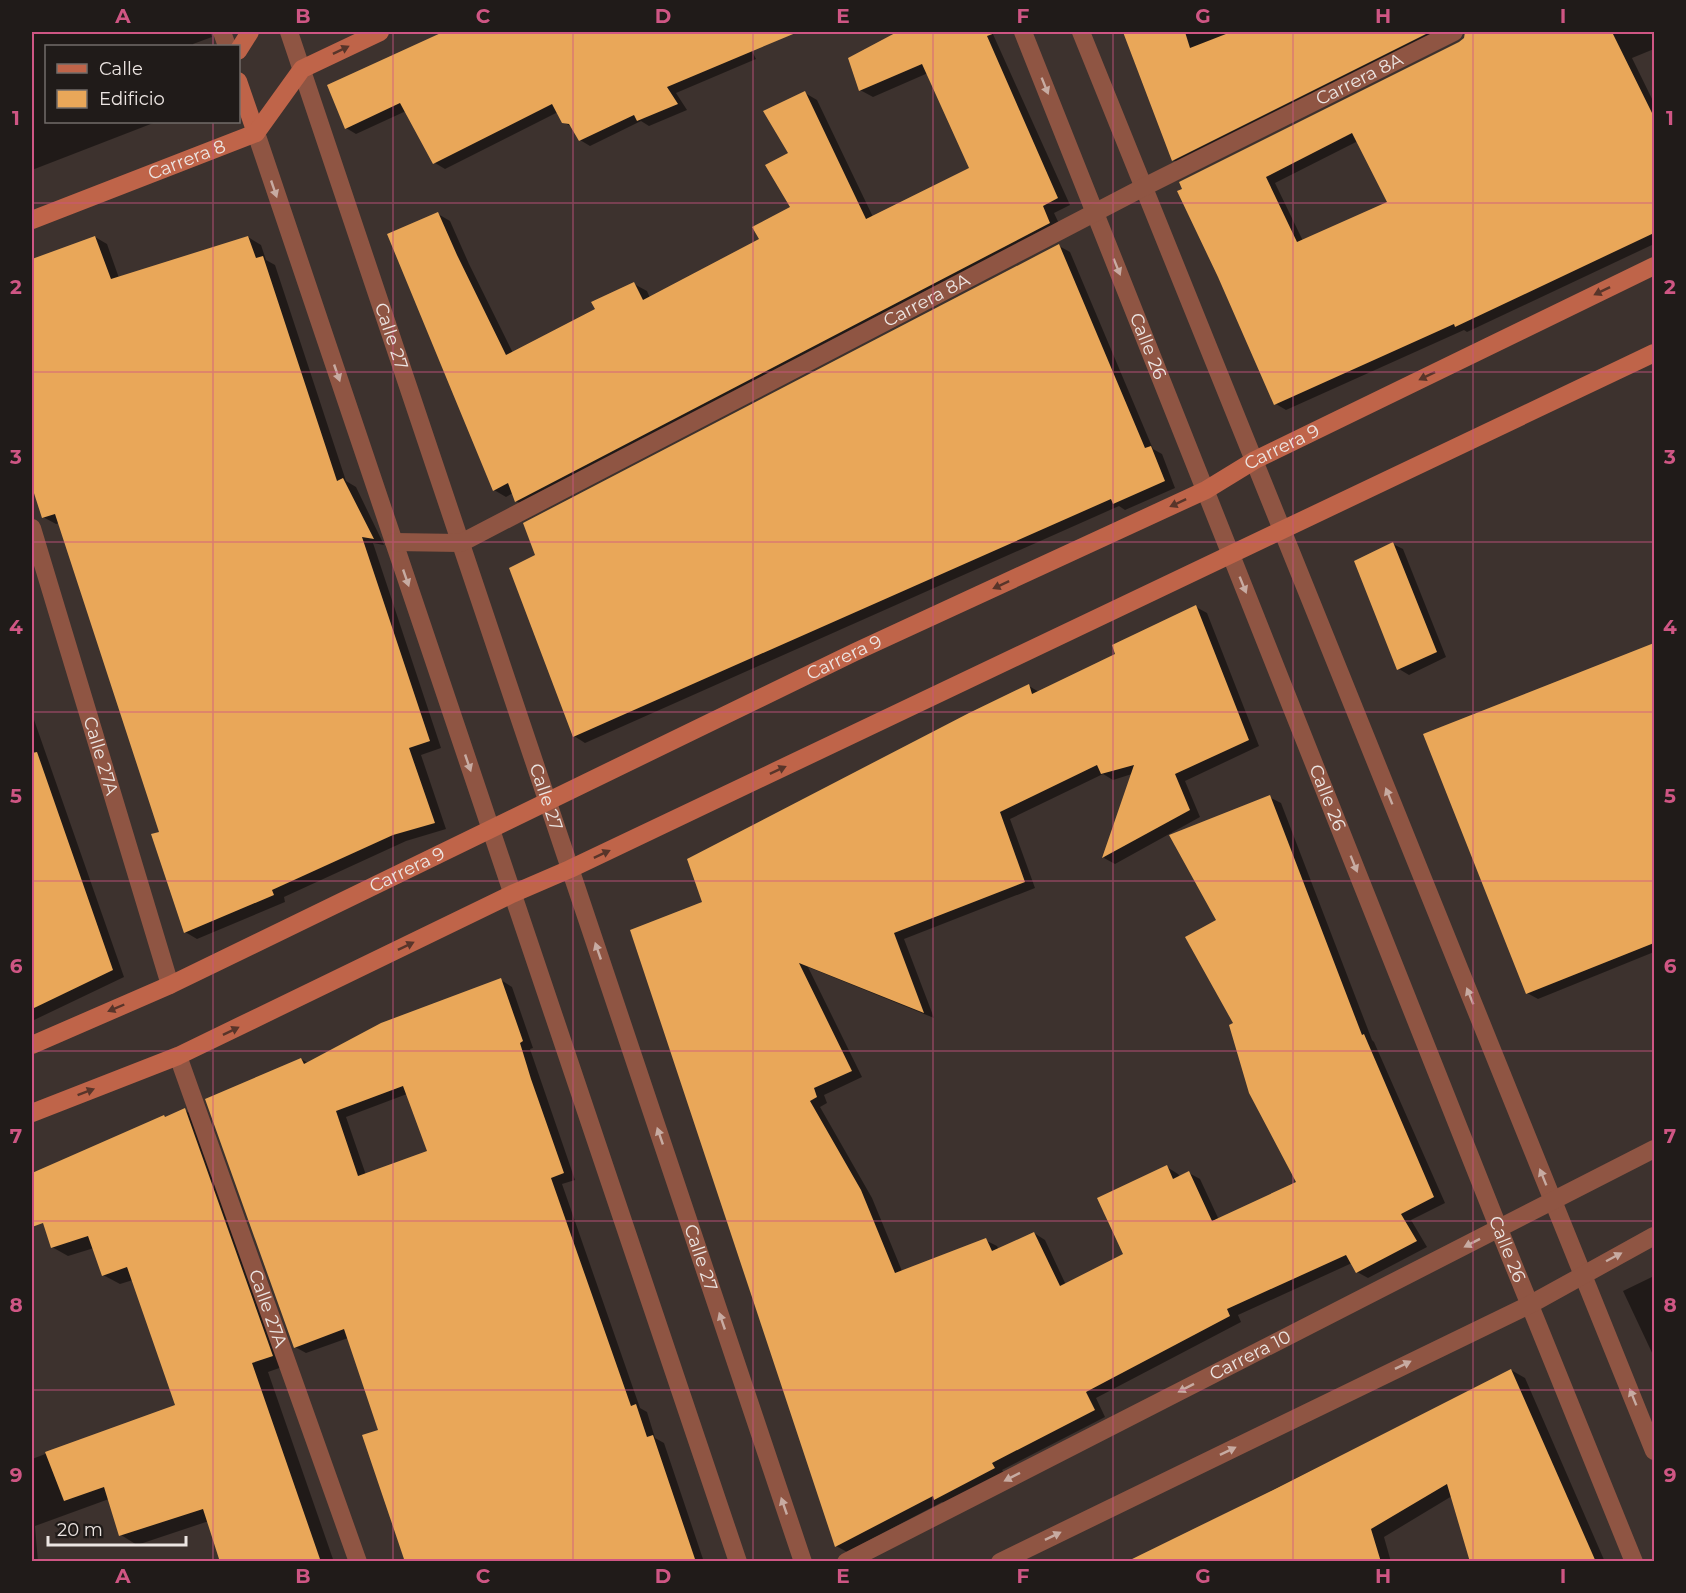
<svg xmlns="http://www.w3.org/2000/svg" width="1686" height="1593" font-family="Montserrat,sans-serif">
<rect width="100%" height="100%" fill="#3d322e"/>
<!-- shadow -->
<path fill="#0007" fill-rule="evenodd" d="M 32,32 L 210,32 L 212,37 L 193,44 L 194,46 L 46,46 L 46,122 L 156,122 L 32,170 Z
M 447,32 L 750,32 L 743,34 L 756,59 L 676,93 L 687,110 L 649,126 L 641,121 L 590,146 L 580,140 L 572,127 L 563,122 L 558,112 L 445,169 L 435,163 L 406,111 L 356,134 L 346,128 L 329,86 Z
M 900,32 L 992,32 L 1070,205 L 1054,213 L 1062,230 L 528,508 L 516,501 L 513,493 L 506,497 L 494,490 L 438,214 L 450,221 L 469,264 L 513,353 L 598,310 L 634,284 L 647,291 L 650,298 L 761,240 L 792,208 L 790,153 L 805,93 L 817,100 L 873,217 L 971,169 L 928,73 L 873,97 L 860,90 L 849,59 Z
M 1124,32 L 1452,32 L 1184,166 L 1173,160 Z
M 1466,32 L 1654,32 L 1654,49 L 1632,58 L 1654,103 L 1654,244 L 1467,332 L 1464,330 L 1286,410 L 1276,404 L 1219,276 L 1179,192 L 1460,43 L 1465,38 ZM 1358,141 L 1389,203 L 1303,241 L 1275,183 Z
M 95,237 L 107,244 L 119,278 L 248,237 L 261,245 L 266,260 L 275,265 L 346,481 L 356,487 L 384,545 L 373,543 L 441,748 L 421,755 L 446,829 L 406,841 L 284,897 L 285,902 L 197,939 L 185,932 L 160,833 L 59,523 L 56,524 L 43,517 L 32,482 L 32,465 L 39,462 L 32,438 L 32,261 Z
M 1059,246 L 1070,252 L 1153,449 L 1162,454 L 1175,488 L 1125,510 L 1119,506 L 585,743 L 574,736 L 510,569 L 537,556 Z
M 1393,544 L 1403,549 L 1446,657 L 1409,675 L 1399,669 Z
M 1196,607 L 1207,613 L 1259,746 L 1185,781 L 1200,817 L 1115,864 L 1104,858 L 1132,774 L 1113,780 L 1103,774 L 1010,819 L 1035,888 L 904,939 L 934,1018 L 808,967 L 862,1077 L 824,1095 L 827,1103 L 820,1107 L 872,1198 L 902,1271 L 985,1240 L 997,1246 L 999,1250 L 1034,1233 L 1045,1240 L 1066,1285 L 1125,1255 L 1167,1167 L 1178,1174 L 1180,1177 L 1189,1173 L 1200,1179 L 1219,1220 L 1298,1183 L 1235,1023 L 1218,920 L 1269,797 L 1281,803 L 1372,1040 L 1374,1042 L 1445,1203 L 1411,1220 L 1427,1247 L 1368,1278 L 1357,1272 L 1352,1263 L 1238,1315 L 1241,1322 L 1096,1398 L 1105,1417 L 1002,1470 L 1005,1475 L 946,1505 L 942,1502 L 847,1552 L 836,1546 L 703,902 L 1029,686 L 1039,692 L 1117,655 Z
M 1654,645 L 1654,952 L 1538,999 L 1527,993 L 1425,735 Z
M 32,714 L 124,977 L 32,1021 Z
M 501,980 L 512,987 L 533,1048 L 530,1049 L 575,1180 L 562,1184 L 640,1408 L 647,1412 L 655,1438 L 664,1443 L 704,1562 L 406,1562 L 379,1431 L 348,1338 L 306,1353 L 295,1347 L 301,1059 L 308,1063 ZM 407,1094 L 429,1152 L 366,1175 L 346,1117 Z
M 184,1110 L 201,1119 L 288,1365 L 268,1372 L 334,1562 L 221,1562 L 209,1521 L 137,1545 L 121,1535 L 109,1499 L 35,1526 L 38,1562 L 32,1562 L 32,1459 L 177,1405 L 133,1280 L 120,1284 L 103,1275 L 94,1248 L 68,1256 L 52,1247 L 32,1180 L 32,1174 L 164,1117 L 166,1118 Z
M 1654,1276 L 1654,1357 L 1623,1291 Z
M 1511,1370 L 1525,1378 L 1605,1562 L 1472,1562 L 1452,1496 L 1384,1537 L 1391,1562 L 1142,1562 L 1169,1542 Z"/>
<!-- building -->
<path fill="#e9a759" fill-rule="evenodd" d="M 443,32 L 798,32 L 667,87 L 678,104 L 637,121 L 634,115 L 579,141 L 569,124 L 562,123 L 552,104 L 433,164 L 400,103 L 345,129 L 327,85 Z
M 897,32 L 998,32 L 987,36 L 1058,198 L 1043,206 L 1050,223 L 515,502 L 508,483 L 493,491 L 387,234 L 438,212 L 457,255 L 506,355 L 595,309 L 591,302 L 634,282 L 643,300 L 759,239 L 752,227 L 790,207 L 765,165 L 788,153 L 763,111 L 805,91 L 866,219 L 969,168 L 922,64 L 859,91 L 848,58 Z
M 1123,32 L 1185,32 L 1190,48 L 1231,32 L 1430,32 L 1172,161 Z
M 1465,32 L 1612,32 L 1654,117 L 1654,233 L 1455,327 L 1454,324 L 1274,405 L 1218,277 L 1177,191 L 1182,189 L 1179,182 L 1459,42 L 1464,38 ZM 1352,133 L 1387,202 L 1297,242 L 1266,177 Z
M 95,236 L 111,279 L 248,236 L 256,258 L 263,256 L 337,481 L 343,478 L 374,539 L 362,537 L 430,741 L 409,748 L 435,823 L 393,835 L 272,890 L 274,895 L 184,933 L 151,834 L 159,832 L 55,514 L 42,518 L 32,487 L 32,259 Z
M 1059,244 L 1145,448 L 1151,446 L 1165,481 L 1113,504 L 1111,499 L 573,737 L 509,568 L 535,555 L 523,523 Z
M 1393,542 L 1437,652 L 1397,670 L 1354,561 Z
M 1196,605 L 1249,740 L 1175,774 L 1190,810 L 1102,858 L 1134,765 L 1101,774 L 1097,765 L 1000,812 L 1025,882 L 894,933 L 924,1013 L 799,963 L 852,1071 L 814,1088 L 817,1097 L 810,1101 L 861,1190 L 895,1273 L 986,1238 L 992,1251 L 1034,1232 L 1060,1286 L 1123,1254 L 1097,1198 L 1167,1165 L 1173,1179 L 1189,1171 L 1212,1221 L 1296,1182 L 1249,1093 L 1229,1025 L 1233,1023 L 1185,937 L 1216,920 L 1169,835 L 1270,795 L 1362,1035 L 1364,1034 L 1434,1197 L 1401,1214 L 1417,1241 L 1356,1273 L 1346,1255 L 1227,1309 L 1230,1316 L 1086,1392 L 1095,1410 L 992,1463 L 995,1468 L 934,1500 L 933,1496 L 835,1547 L 630,930 L 702,902 L 687,859 L 969,713 L 1029,684 L 1032,694 L 1115,654 L 1112,645 Z
M 1654,643 L 1654,943 L 1526,994 L 1423,734 Z
M 37,752 L 113,970 L 32,1009 L 32,753 Z
M 501,978 L 523,1041 L 520,1043 L 531,1079 L 564,1173 L 551,1178 L 631,1406 L 636,1404 L 647,1437 L 653,1435 L 696,1562 L 405,1562 L 362,1435 L 378,1430 L 344,1329 L 294,1348 L 205,1099 L 301,1058 L 304,1064 L 381,1023 ZM 403,1086 L 427,1151 L 358,1176 L 336,1111 Z
M 185,1108 L 273,1356 L 252,1363 L 321,1562 L 220,1562 L 203,1509 L 119,1536 L 104,1487 L 64,1501 L 45,1452 L 175,1405 L 127,1267 L 102,1276 L 88,1236 L 51,1248 L 43,1223 L 32,1227 L 32,1173 L 164,1115 L 165,1117 Z
M 1511,1369 L 1596,1562 L 1470,1562 L 1447,1484 L 1371,1529 L 1381,1562 L 1126,1562 L 1279,1487 Z"/>
<g fill="none" stroke-linecap="round" stroke-linejoin="round">
<!-- street -->
<g stroke="#8f5543" stroke-width="18">
<path d="M 222,32 L 227,46"/>
<path id="s1" d="M 289,32 L 803,1562"/>
<path id="s2" d="M 1023,32 L 1499,1229 L 1634,1562"/>
<path d="M 1081,32 L 1654,1451"/>
<path d="M 256,133 L 738,1562"/>
<path id="s3" d="M 32,528 L 170,985"/>
<path id="s4" d="M 394,542 L 461,543 L 1144,187 L 1454,32"/>
<path id="s5" d="M 178,1056 L 358,1562"/>
<path id="s6" d="M 846,1562 L 1654,1149"/>
<path d="M 1000,1562 L 1531,1304 L 1654,1236"/>
</g>
<!-- secondary -->
<g stroke="#bf6449" stroke-width="18">
<path d="M 238,51 L 250,32"/>
<path d="M 238,81 L 256,133"/>
<path id="s7" d="M 32,220 L 256,133 L 302,69 L 380,32"/>
<path id="s8" d="M 32,1045 L 170,985 L 855,652 L 1206,490 L 1255,460 L 1654,266"/>
<path d="M 32,1113 L 178,1056 L 512,894 L 570,869 L 1654,353"/>
</g>
</g>
<!-- one-way arrows -->
<defs><path id="oneway-solid" d="M-6-.8H1V-3.2L6.5 0L1 3.2V.8H-6Z" transform="scale(1.5)"/></defs>
<g fill="#58352a">
<use href="#oneway-solid" transform="translate(341 50) rotate(-26)"/>
<use href="#oneway-solid" transform="translate(1602 291) rotate(154)"/>
<use href="#oneway-solid" transform="translate(1427 376) rotate(154)"/>
<use href="#oneway-solid" transform="translate(1178 503) rotate(155)"/>
<use href="#oneway-solid" transform="translate(1001 585) rotate(155)"/>
<use href="#oneway-solid" transform="translate(778 770) rotate(-25)"/>
<use href="#oneway-solid" transform="translate(602 854) rotate(-25)"/>
<use href="#oneway-solid" transform="translate(406 946) rotate(-26)"/>
<use href="#oneway-solid" transform="translate(116 1008) rotate(157)"/>
<use href="#oneway-solid" transform="translate(231 1031) rotate(-26)"/>
<use href="#oneway-solid" transform="translate(86 1092) rotate(-21)"/>
</g>
<g fill="#c7aba2">
<use href="#oneway-solid" transform="translate(1045 86) rotate(68)"/>
<use href="#oneway-solid" transform="translate(274 189) rotate(71)"/>
<use href="#oneway-solid" transform="translate(1117 267) rotate(68)"/>
<use href="#oneway-solid" transform="translate(337 373) rotate(71)"/>
<use href="#oneway-solid" transform="translate(406 578) rotate(71)"/>
<use href="#oneway-solid" transform="translate(1243 585) rotate(68)"/>
<use href="#oneway-solid" transform="translate(468 763) rotate(71)"/>
<use href="#oneway-solid" transform="translate(1389 796) rotate(-112)"/>
<use href="#oneway-solid" transform="translate(1354 864) rotate(68)"/>
<use href="#oneway-solid" transform="translate(598 951) rotate(-109)"/>
<use href="#oneway-solid" transform="translate(1470 996) rotate(-112)"/>
<use href="#oneway-solid" transform="translate(660 1136) rotate(-109)"/>
<use href="#oneway-solid" transform="translate(1543 1177) rotate(-112)"/>
<use href="#oneway-solid" transform="translate(1472 1243) rotate(153)"/>
<use href="#oneway-solid" transform="translate(1614 1257) rotate(-28)"/>
<use href="#oneway-solid" transform="translate(722 1321) rotate(-109)"/>
<use href="#oneway-solid" transform="translate(1403 1365) rotate(-26)"/>
<use href="#oneway-solid" transform="translate(1186 1388) rotate(153)"/>
<use href="#oneway-solid" transform="translate(1633 1397) rotate(-112)"/>
<use href="#oneway-solid" transform="translate(1228 1451) rotate(-26)"/>
<use href="#oneway-solid" transform="translate(1012 1477) rotate(153)"/>
<use href="#oneway-solid" transform="translate(784 1506) rotate(-109)"/>
<use href="#oneway-solid" transform="translate(1053 1536) rotate(-26)"/>
</g>
<!-- grid -->
<path fill="none" stroke="#cf5684" stroke-width="1.5" stroke-opacity="0.55" d="M 213,32 L 213,46M 393,32 L 393,1562M 573,32 L 573,1562M 753,32 L 753,1562M 933,32 L 933,1562M 1113,32 L 1113,1562M 1293,32 L 1293,1562M 1473,32 L 1473,1562M 213,122 L 213,1562M 32,203 L 1654,203M 32,372 L 1654,372M 32,542 L 1654,542M 32,712 L 1654,712M 32,881 L 1654,881M 32,1051 L 1654,1051M 32,1221 L 1654,1221M 32,1390 L 1654,1390"/>
<g text-anchor="middle" stroke-width="6" stroke-linejoin="round" paint-order="stroke">
<!-- street labels -->
<g font-size="18" fill="#ece5e2" stroke="#201b19">
<text dy="6" stroke="none"><textPath href="#s4" startOffset="1078">Carrera 8A</textPath></text>
<text dy="6" stroke="none"><textPath href="#s7" startOffset="166">Carrera 8</textPath></text>
<text dy="6" stroke="none"><textPath href="#s4" startOffset="592">Carrera 8A</textPath></text>
<text dy="6" stroke="none"><textPath href="#s1" startOffset="321">Calle 27</textPath></text>
<text dy="6" stroke="none"><textPath href="#s2" startOffset="338">Calle 26</textPath></text>
<text dy="6" stroke="none"><textPath href="#s8" startOffset="1386">Carrera 9</textPath></text>
<text dy="6" stroke="none"><textPath href="#s8" startOffset="900">Carrera 9</textPath></text>
<text dy="6" stroke="none"><textPath href="#s3" startOffset="238">Calle 27A</textPath></text>
<text dy="6" stroke="none"><textPath href="#s1" startOffset="807">Calle 27</textPath></text>
<text dy="6" stroke="none"><textPath href="#s2" startOffset="824">Calle 26</textPath></text>
<text dy="6" stroke="none"><textPath href="#s8" startOffset="414">Carrera 9</textPath></text>
<text dy="6" stroke="none"><textPath href="#s2" startOffset="1310">Calle 26</textPath></text>
<text dy="6" stroke="none"><textPath href="#s1" startOffset="1293">Calle 27</textPath></text>
<text dy="6" stroke="none"><textPath href="#s5" startOffset="268">Calle 27A</textPath></text>
<text dy="6" stroke="none"><textPath href="#s6" startOffset="454">Carrera 10</textPath></text>
</g>
</g>
<!-- border -->
<rect width="1686" height="1593" fill="none" stroke="#201b19" stroke-width="66"/>
<!-- legend -->
<rect x="45" y="45" width="195" height="78" fill="#201b19" stroke="#726c69" stroke-width="1.5"/>
<rect x="57" y="64" width="30" height="9" fill="#bf6449" stroke="#726c69" stroke-width="1.5"/>
<text x="99" y="75" font-size="18" fill="#ece5e2">Calle</text>
<rect x="57" y="90" width="30" height="18" fill="#e9a759" stroke="#726c69" stroke-width="1.5"/>
<text x="99" y="105" font-size="18" fill="#ece5e2">Edificio</text>
<!-- scale -->
<path d="M48 1536v9h138v-9" fill="none" stroke="#ece5e2" stroke-width="3"/>
<text x="57" y="1536" font-size="18" fill="#ece5e2" stroke="#201b19" stroke-width="4.5" paint-order="stroke">20 m</text>
<rect x="33" y="33" width="1620" height="1527" fill="none" stroke="#cf5684" stroke-width="2"/>
<g font-size="20" text-anchor="middle" font-weight="bold" fill="#cf5684">
<text x="123" y="23">A</text>
<text x="303" y="23">B</text>
<text x="483" y="23">C</text>
<text x="663" y="23">D</text>
<text x="843" y="23">E</text>
<text x="1023" y="23">F</text>
<text x="1203" y="23">G</text>
<text x="1383" y="23">H</text>
<text x="1563" y="23">I</text>
<text x="16" y="125">1</text>
<text x="1670" y="125">1</text>
<text x="16" y="294">2</text>
<text x="1670" y="294">2</text>
<text x="16" y="464">3</text>
<text x="1670" y="464">3</text>
<text x="16" y="634">4</text>
<text x="1670" y="634">4</text>
<text x="16" y="803">5</text>
<text x="1670" y="803">5</text>
<text x="16" y="973">6</text>
<text x="1670" y="973">6</text>
<text x="16" y="1143">7</text>
<text x="1670" y="1143">7</text>
<text x="16" y="1312">8</text>
<text x="1670" y="1312">8</text>
<text x="16" y="1482">9</text>
<text x="1670" y="1482">9</text>
<text x="123" y="1583">A</text>
<text x="303" y="1583">B</text>
<text x="483" y="1583">C</text>
<text x="663" y="1583">D</text>
<text x="843" y="1583">E</text>
<text x="1023" y="1583">F</text>
<text x="1203" y="1583">G</text>
<text x="1383" y="1583">H</text>
<text x="1563" y="1583">I</text>
</g>
</svg>
